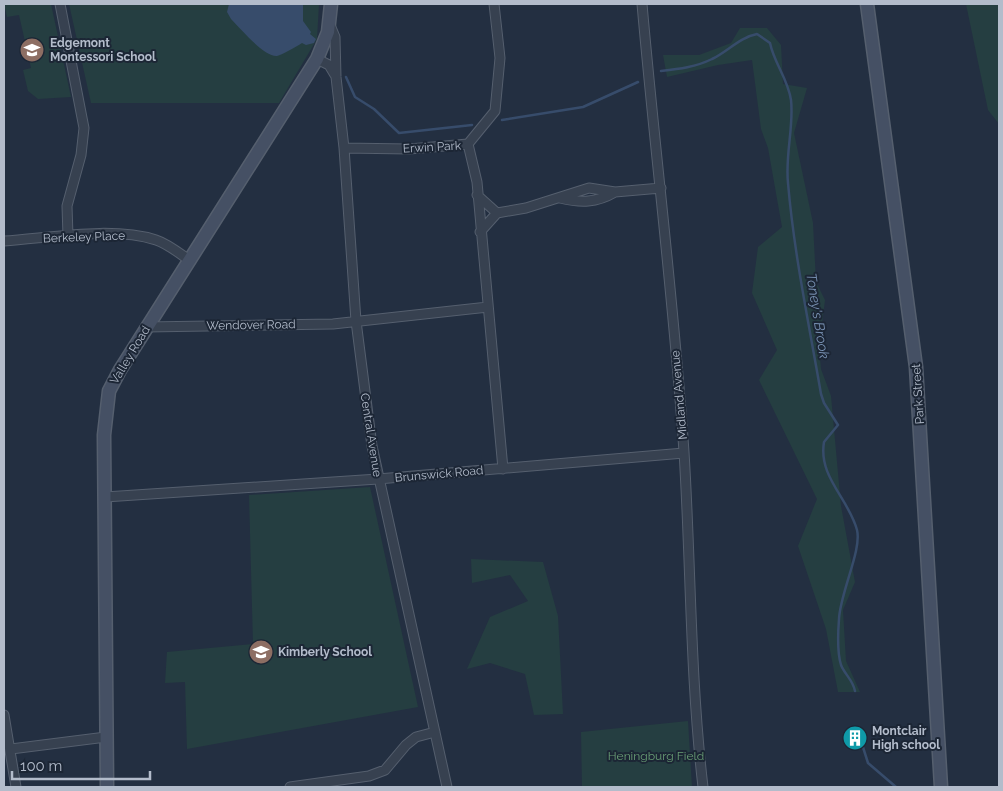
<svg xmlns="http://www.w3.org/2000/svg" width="1003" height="791" font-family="Raleway,sans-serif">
<rect width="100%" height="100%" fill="#232f41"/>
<!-- green -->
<path fill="#253e41" d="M 4,4 L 51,4 L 71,97 L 38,99 L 28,91 L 23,70 L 31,68 L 19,15 L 7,17 Z
M 69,4 L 319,4 L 317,39 L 279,103 L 91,103 Z
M 966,4 L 999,4 L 999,124 L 988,110 Z
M 740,28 L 767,28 L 781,45 L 783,84 L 807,88 L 794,133 L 813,223 L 816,282 L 825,300 L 819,347 L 821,369 L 831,396 L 841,506 L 855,582 L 843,610 L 846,661 L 860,692 L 838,692 L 826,629 L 798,546 L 817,499 L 759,380 L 777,350 L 752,293 L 758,247 L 782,227 L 768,148 L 761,129 L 752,60 L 718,65 L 667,77 L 663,55 L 699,55 L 731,43 Z
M 370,487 L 418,707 L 187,749 L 185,682 L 165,683 L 167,652 L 253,644 L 249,495 Z
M 471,559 L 543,562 L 558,616 L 563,714 L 534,715 L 525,674 L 490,663 L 467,669 L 490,617 L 528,601 L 510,575 L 472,583 Z
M 688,721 L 692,787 L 582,787 L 581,732 Z"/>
<!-- water -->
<path fill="#374c6b" d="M 229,4 L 303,4 L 303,21 L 311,32 L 310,34 L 316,39 L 314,43 L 306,45 L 302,43 C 297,46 282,55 277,56 C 264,57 240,28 231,19 L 227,12 Z"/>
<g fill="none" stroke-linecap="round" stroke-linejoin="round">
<!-- stream -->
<path stroke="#374c6b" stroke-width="2.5" d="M 661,71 C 679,69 696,67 712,59 C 727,52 740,37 757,34 L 770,43 C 774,63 788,79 791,100 C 794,127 785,155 788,183 C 794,254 809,324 821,394 L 824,403 L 838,425 L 824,442 C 818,477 849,499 857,530 C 862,550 840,593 839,619 C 838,632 837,652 841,665 C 845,675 853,680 855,691
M 346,77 L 355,97 L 374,109 L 399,133 L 472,125
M 502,120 L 583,107 L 638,82
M 862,744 L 868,763 L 896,787"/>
<defs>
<path id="street" d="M 60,4 L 84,128 L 81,155 L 67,206 L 68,236
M 642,4 C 655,153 674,302 684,452 C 691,564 690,676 703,787
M 330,25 L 335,37 L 336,77 L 344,148 L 356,321 L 372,446 L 447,787
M 317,59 L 329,65 L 335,75
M 468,144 L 477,182 L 503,469
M 468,144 L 495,111 L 500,58 L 494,4
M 344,148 L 409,149 L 468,144
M 477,195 L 497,213
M 560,198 C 581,203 596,203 615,192
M 480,232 L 497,213 L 526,208 L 589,188 L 615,192 L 661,188
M 4,241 C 50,238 112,226 156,240 C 168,244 179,253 189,260
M 146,327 L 333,324 L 488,307
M 105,497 L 378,479 L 684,453
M 4,715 L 16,787
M 11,749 L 106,737
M 290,787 L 369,776 L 385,770 L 406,745 L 416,737 L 435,732"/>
<path id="secondary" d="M 867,4 L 916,367 L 941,787
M 107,787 L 104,435 L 109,391 L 120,370 L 317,59 L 328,32 L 331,4"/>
</defs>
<!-- street casing -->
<use href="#street" stroke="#555f6e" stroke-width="11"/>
<!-- secondary casing -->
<use href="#secondary" stroke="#555f6e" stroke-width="15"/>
<!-- street -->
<use href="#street" stroke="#374150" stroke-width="9"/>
<!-- secondary -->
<use href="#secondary" stroke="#455064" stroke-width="12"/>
</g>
<!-- icons -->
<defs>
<symbol id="school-disc" viewBox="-11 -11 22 22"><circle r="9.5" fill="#8d6e63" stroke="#1c2635"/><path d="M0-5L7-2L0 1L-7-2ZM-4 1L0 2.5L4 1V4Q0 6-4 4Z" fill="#fff"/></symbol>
<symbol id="building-disc" viewBox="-11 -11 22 22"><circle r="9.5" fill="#0f9aa8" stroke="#1c2635"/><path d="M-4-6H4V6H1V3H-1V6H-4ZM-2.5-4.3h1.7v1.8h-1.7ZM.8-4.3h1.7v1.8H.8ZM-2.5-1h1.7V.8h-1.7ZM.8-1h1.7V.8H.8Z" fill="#fff"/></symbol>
</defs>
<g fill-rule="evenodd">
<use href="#school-disc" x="18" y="36" width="28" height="28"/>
<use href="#school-disc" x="247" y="638" width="28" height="28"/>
<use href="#building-disc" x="841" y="724" width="28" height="28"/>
</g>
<g text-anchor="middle" stroke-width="4" stroke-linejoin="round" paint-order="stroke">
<!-- poi labels -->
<g font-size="12" font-weight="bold" fill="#b3bccb" stroke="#1c2635" text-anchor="start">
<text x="50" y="47">Edgemont<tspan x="50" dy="14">Montessori School</tspan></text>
<text x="278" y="656">Kimberly School</text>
<text x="872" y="735">Montclair<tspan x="872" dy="14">High school</tspan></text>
</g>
<!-- street labels -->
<g font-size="12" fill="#b3bccb" stroke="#1c2635">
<text transform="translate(432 147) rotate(-3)" y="4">Erwin Park</text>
<text transform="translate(84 237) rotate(-2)" y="4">Berkeley Place</text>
<text transform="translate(251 325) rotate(-1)" y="4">Wendover Road</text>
<text transform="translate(130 355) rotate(-59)" y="4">Valley Road</text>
<text transform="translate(918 394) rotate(-94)" y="4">Park Street</text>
<text transform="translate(679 395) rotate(-95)" y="4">Midland Avenue</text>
<text transform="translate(371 435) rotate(81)" y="4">Central Avenue</text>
<text transform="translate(439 474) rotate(-5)" y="4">Brunswick Road</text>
</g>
<!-- park labels -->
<g font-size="12" fill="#699e75" stroke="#1c2635">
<text x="656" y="760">Heningburg Field</text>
</g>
<!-- water labels -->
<g font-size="14" font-style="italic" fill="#7992b4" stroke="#1c2635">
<text transform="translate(818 316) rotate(81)" y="5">Toney's Brook</text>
</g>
</g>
<!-- border -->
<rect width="1003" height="791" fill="none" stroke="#b3bccb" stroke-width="10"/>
<!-- scale -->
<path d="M12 771v8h138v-8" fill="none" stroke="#b3bccb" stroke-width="2.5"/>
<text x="20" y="771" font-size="15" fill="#b3bccb" stroke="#1c2635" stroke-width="4" paint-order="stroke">100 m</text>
</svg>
